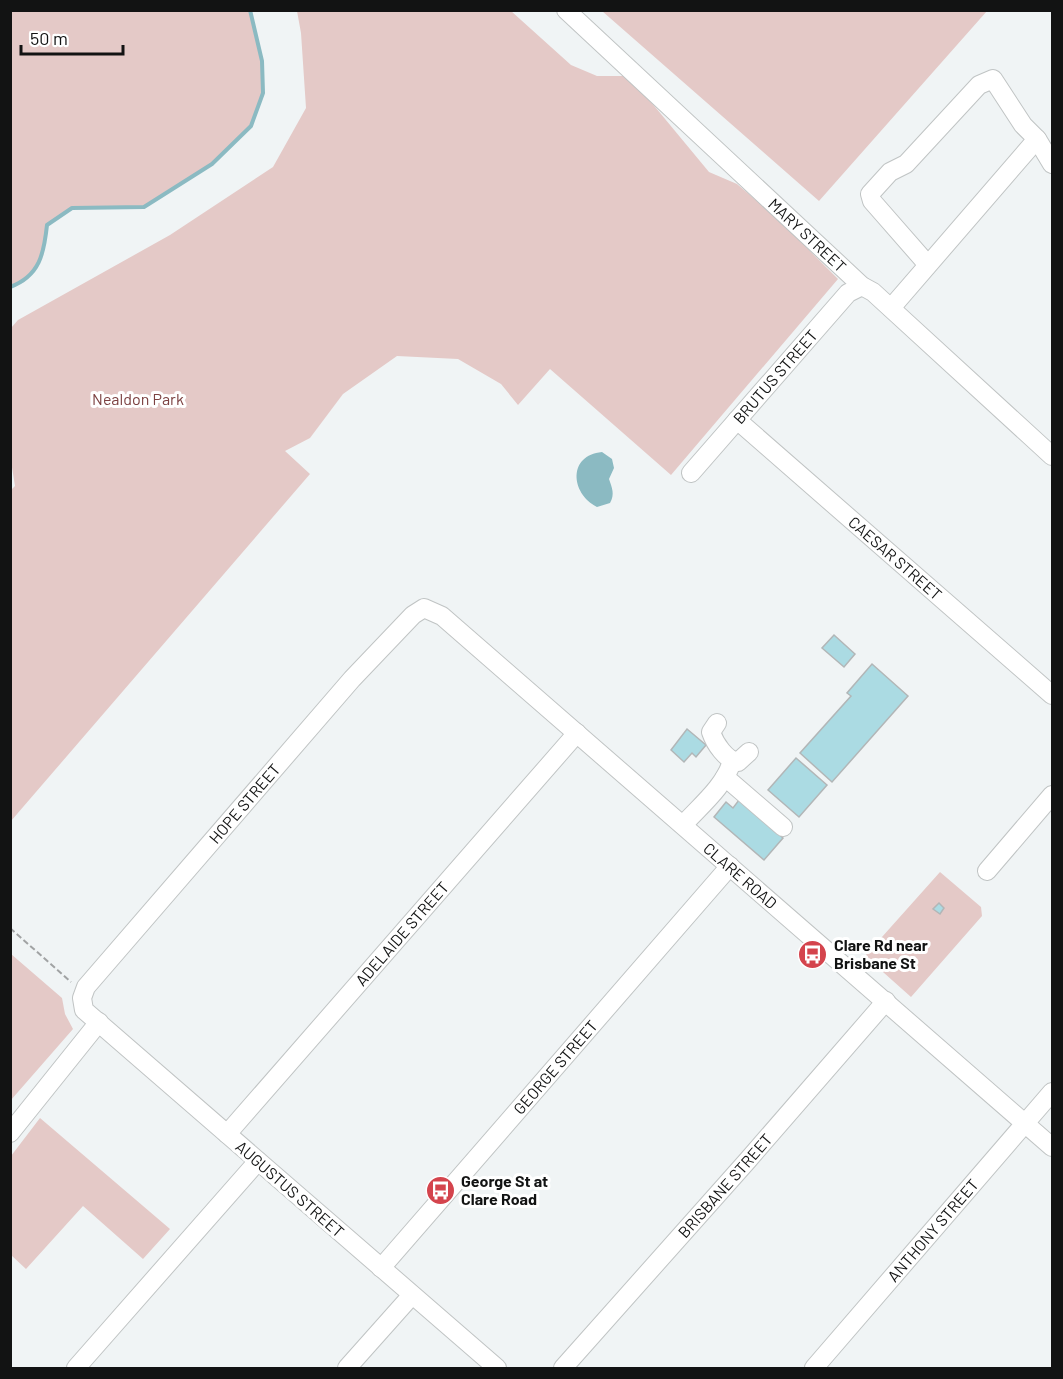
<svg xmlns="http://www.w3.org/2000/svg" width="1063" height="1379" font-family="Barlow,sans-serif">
<rect width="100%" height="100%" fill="#f0f4f5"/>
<!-- green -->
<path fill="#e4c9c7" d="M 11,10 L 250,11 L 262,61 L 263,93 L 251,126 L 212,164 L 144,207 L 72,208 L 48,225 L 43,256 L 24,282 L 11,287 Z
M 297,11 L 511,11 L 571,65 L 597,76 L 625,76 L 651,102 L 709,172 L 737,184 L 777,218 L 838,279 L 671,475 L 550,369 L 518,405 L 501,384 L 458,359 L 397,356 L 343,394 L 310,438 L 285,451 L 310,474 L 11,821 L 10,491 L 15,486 L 10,455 L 11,328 L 18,320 L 170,235 L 273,167 L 306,108 L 301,33 Z
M 602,11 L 987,11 L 819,201 Z
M 940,872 L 981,907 L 982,916 L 911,997 L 865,956 Z
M 11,954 L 62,998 L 65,1014 L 73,1029 L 11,1100 Z
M 40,1118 L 170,1229 L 143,1259 L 83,1206 L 26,1269 L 11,1255 L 11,1156 Z"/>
<!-- water -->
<path fill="#8bbac2" d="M 602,452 L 612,459 L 614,468 L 609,479 C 612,488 615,494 610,503 L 597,507 C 570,493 568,455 602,452 Z"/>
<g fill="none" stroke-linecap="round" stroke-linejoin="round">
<!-- stream -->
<path stroke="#8bbac2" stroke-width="4" d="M 10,287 C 40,276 44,253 47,225 L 72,208 L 144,207 L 212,164 L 251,126 L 263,93 L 262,61 L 250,10"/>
</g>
<!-- building -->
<path fill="#abdbe3" stroke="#b2b6b7" stroke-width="1.5" d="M 834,635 L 855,654 L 844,667 L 822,648 Z
M 872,664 L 908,696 L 832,782 L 800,753 L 851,696 L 847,693 Z
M 687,729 L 706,745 L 696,757 L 692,753 L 684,762 L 671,750 Z
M 796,758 L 827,785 L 799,817 L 768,790 Z
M 739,800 L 783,838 L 764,860 L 714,817 L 726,802 L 733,808 Z
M 939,903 L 944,908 L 940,914 L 933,909 Z"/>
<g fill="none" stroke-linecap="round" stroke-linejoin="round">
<defs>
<g id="minor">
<path id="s1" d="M 566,10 L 862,286 L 873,292 L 1052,456"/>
<path d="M 1037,139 L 1052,164"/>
<path d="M 891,308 L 1037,139 L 1023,125 L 993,79 L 979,85 L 906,164 L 890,172 L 870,194 L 872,201 L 928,265"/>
<path id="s2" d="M 737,420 L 1052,695"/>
<path id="s3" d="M 691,473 L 848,293 L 862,286"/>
<path d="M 717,723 L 711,732 C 715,744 726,760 738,762 L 749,752"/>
<path d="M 725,777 L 783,827"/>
<path d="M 683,825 C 700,806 725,786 732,761"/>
<path d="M 987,871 L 1052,795"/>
<path d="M 10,1133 L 99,1022"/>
<path id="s4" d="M 227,1134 L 577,733"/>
<path id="s5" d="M 381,1268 L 730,866"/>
<path d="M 76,1368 L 258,1161"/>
<path d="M 347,1368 L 412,1295"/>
<path id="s6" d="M 497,1368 L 84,1010 L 82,998 L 86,987 L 352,679 L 413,615 L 424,608 L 442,616 L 1052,1147"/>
<path id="s7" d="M 563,1368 L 748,1160 L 886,1001"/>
<path id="s8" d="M 814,1368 L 1052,1092"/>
</g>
</defs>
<!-- minor casing -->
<use href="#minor" stroke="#c0c4c4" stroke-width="20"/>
<!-- path -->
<path stroke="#a1a3a4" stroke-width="2" stroke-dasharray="6 3" stroke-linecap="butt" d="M 10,928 L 71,982"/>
<!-- minor -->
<use href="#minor" stroke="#fff" stroke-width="18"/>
</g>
<!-- icons -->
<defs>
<symbol id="bus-disc" viewBox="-11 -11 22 22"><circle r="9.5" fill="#d4444d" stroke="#fff"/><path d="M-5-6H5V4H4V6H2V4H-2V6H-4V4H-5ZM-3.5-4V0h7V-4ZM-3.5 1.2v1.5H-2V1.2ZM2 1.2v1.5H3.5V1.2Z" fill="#fff"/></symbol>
</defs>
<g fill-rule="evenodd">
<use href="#bus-disc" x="796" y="938" width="33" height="33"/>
<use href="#bus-disc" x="424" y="1174" width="33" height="33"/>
</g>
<g text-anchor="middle" stroke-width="6" stroke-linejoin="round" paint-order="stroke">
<!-- street labels -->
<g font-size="16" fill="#121313" stroke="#fff">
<text dy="6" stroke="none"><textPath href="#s1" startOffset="330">MARY STREET</textPath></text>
<text dy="6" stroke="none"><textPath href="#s3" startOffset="128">BRUTUS STREET</textPath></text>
<text dy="6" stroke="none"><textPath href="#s2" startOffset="210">CAESAR STREET</textPath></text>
<text dy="6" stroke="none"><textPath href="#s6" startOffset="813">HOPE STREET</textPath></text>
<text dy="6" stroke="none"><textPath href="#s6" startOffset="1494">CLARE ROAD</textPath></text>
<text dy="6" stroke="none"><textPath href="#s4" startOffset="266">ADELAIDE STREET</textPath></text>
<text dy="6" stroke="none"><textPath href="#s5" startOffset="266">GEORGE STREET</textPath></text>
<text dy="6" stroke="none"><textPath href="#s7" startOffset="244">BRISBANE STREET</textPath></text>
<text transform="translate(290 1189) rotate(41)" y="6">AUGUSTUS STREET</text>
<text dy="6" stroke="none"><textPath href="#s8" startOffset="182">ANTHONY STREET</textPath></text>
</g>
<!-- park labels -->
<g font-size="16" fill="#7c4141" stroke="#fff">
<text x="138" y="405">Nealdon Park</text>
</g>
<!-- poi labels -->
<g font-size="16" font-weight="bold" fill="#121313" stroke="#fff" text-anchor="start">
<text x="834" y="951">Clare Rd near<tspan x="834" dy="18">Brisbane St</tspan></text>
<text x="461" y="1187">George St at<tspan x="461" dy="18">Clare Road</tspan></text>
</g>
</g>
<!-- border -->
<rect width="1063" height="1379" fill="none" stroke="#121313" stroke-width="24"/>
<!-- scale -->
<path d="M21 45v9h102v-9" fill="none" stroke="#121313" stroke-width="3"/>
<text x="30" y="45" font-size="18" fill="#121313" stroke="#ffffff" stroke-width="4.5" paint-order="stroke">50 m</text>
</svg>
